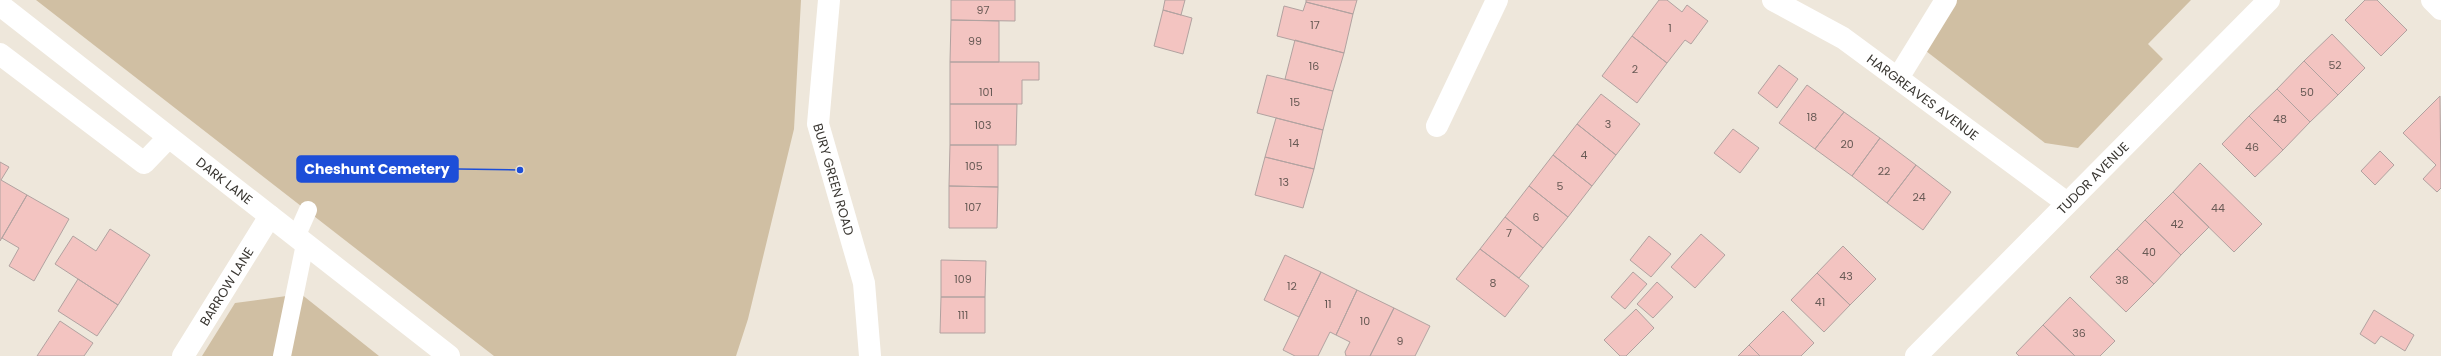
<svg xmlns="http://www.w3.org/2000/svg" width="2441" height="356" font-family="Poppins,sans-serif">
<rect width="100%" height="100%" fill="#eee7db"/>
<!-- green -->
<path fill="#d0bfa3" d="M 36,0 L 801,0 L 794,129 L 748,319 L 736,356 L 494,356 Z
M 1956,0 L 2191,0 L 2148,44 L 2163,59 L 2078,148 L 2045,143 L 1926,51 Z
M 301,294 L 379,356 L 202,356 L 235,303 Z"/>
<!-- building -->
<path fill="#f3c4c1" stroke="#b1a2a0" d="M 951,0 L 1015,0 L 1015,21 L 951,20 Z
M 1165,0 L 1185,0 L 1181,15 L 1163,10 Z
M 1306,0 L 1357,0 L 1353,14 L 1306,2 Z
M 1659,0 L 1667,0 L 1682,12 L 1687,5 L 1708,21 L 1691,44 L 1685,40 L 1667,63 L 1632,36 Z
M 2365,0 L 2377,0 L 2407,30 L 2381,56 L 2345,20 Z
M 1306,2 L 1353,14 L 1344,53 L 1277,36 L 1284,6 L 1303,11 Z
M 1163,10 L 1192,18 L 1183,54 L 1154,46 Z
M 951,20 L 999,21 L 999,62 L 950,62 Z
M 2332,34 L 2365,68 L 2338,95 L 2304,61 Z
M 1632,36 L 1667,63 L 1637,103 L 1602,76 Z
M 1295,40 L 1344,53 L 1333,91 L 1285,79 Z
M 2304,61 L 2338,95 L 2310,122 L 2277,89 Z
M 950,62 L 1039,62 L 1039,80 L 1022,80 L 1022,104 L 950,104 Z
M 1779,65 L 1798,79 L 1777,108 L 1758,93 Z
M 1267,75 L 1333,91 L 1323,130 L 1257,113 Z
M 1807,85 L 1844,112 L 1815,149 L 1779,123 Z
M 2277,89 L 2310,122 L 2283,150 L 2249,116 Z
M 1601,94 L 1640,124 L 1616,155 L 1577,124 Z
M 2440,96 L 2441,188 L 2437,192 L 2423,179 L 2436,165 L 2403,133 Z
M 950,104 L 1017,104 L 1016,145 L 950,145 Z
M 1844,112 L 1880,138 L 1852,176 L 1815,149 Z
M 2249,116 L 2283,150 L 2255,177 L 2222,144 Z
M 1276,118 L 1323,130 L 1314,169 L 1265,157 Z
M 1577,124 L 1616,155 L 1592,186 L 1553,155 Z
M 1733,129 L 1759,148 L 1740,173 L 1714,153 Z
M 1880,138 L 1916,165 L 1887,203 L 1852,176 Z
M 950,145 L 998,145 L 998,187 L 949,186 Z
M 2380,151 L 2394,165 L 2375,185 L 2361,171 Z
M 1553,155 L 1592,186 L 1568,217 L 1529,186 Z
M 1265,157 L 1314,169 L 1303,208 L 1255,195 Z
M 0,162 L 9,167 L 1,180 L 27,195 L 0,241 Z
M 2200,163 L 2262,224 L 2234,252 L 2173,192 Z
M 1916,165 L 1951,192 L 1923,230 L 1887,203 Z
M 949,186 L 998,187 L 997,228 L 949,228 Z
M 1529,186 L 1568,217 L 1543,248 L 1505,217 Z
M 2173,192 L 2209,227 L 2181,255 L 2145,220 Z
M 27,195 L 69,219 L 34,281 L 9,266 L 19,248 L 2,238 Z
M 1505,217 L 1543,248 L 1519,278 L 1480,249 Z
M 2145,220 L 2181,255 L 2154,284 L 2117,249 Z
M 110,229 L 150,255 L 118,305 L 55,264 L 73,236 L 96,251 Z
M 1701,234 L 1725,255 L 1695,288 L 1671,267 Z
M 1649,236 L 1671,254 L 1651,277 L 1630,260 Z
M 1843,246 L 1876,279 L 1850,305 L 1817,273 Z
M 1480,249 L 1529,286 L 1505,317 L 1456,279 Z
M 2117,249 L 2154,284 L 2126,312 L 2090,277 Z
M 1285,255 L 1321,272 L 1299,317 L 1264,300 Z
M 941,260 L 986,261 L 985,297 L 941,297 Z
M 1321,272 L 1357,290 L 1336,335 L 1330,332 L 1318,356 L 1295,356 L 1283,350 Z
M 1633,272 L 1647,284 L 1625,309 L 1611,297 Z
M 1817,273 L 1850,305 L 1824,332 L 1791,300 Z
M 78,279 L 118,305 L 97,336 L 58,311 Z
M 1657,282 L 1673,297 L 1653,318 L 1637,304 Z
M 1357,290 L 1394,308 L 1370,356 L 1346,356 L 1345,352 L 1350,342 L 1336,335 Z
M 941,297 L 985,297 L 985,333 L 940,333 Z
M 2070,297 L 2115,341 L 2100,356 L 2075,356 L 2043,325 Z
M 1394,308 L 1430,326 L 1415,356 L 1370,356 Z
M 1636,309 L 1654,328 L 1626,356 L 1620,356 L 1604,340 Z
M 2374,310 L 2414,335 L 2405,351 L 2381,336 L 2375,344 L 2360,334 Z
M 1783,311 L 1814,343 L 1801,356 L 1760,356 L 1749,345 Z
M 60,321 L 93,343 L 84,356 L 37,356 Z
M 2043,325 L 2075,356 L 2019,356 L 2016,353 Z
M 1749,345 L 1760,356 L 1738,356 Z"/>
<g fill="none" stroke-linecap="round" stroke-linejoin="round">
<!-- service -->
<path stroke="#fff" stroke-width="18" d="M 296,237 L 308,210
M 282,356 L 305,244"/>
<!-- minor -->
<g stroke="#fff" stroke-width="22">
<path id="s1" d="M 829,0 L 818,124 L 864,283 L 870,356"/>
<path id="s2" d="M 1773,0 L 1843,38 L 2067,203"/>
<path d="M 2432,0 L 2441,9"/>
<path id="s3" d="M 0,5 L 449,356"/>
<path d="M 0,54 L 144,163 L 168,138"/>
<path d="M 1898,78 L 1946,0"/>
<path d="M 1437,126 L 1497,0"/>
<path id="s4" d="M 183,356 L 270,216"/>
<path id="s5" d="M 1916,356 L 2269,0"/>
</g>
</g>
<g text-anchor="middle" stroke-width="3" stroke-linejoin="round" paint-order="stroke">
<!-- number labels -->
<g font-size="11" fill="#685a55">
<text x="983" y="14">97</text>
<text x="1315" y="29">17</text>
<text x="1670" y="32">1</text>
<text x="975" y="45">99</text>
<text x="2335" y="69">52</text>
<text x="1314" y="70">16</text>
<text x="1635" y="73">2</text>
<text x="986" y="96">101</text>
<text x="2307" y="96">50</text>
<text x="1295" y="106">15</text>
<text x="1812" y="121">18</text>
<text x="2280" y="123">48</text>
<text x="1608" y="128">3</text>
<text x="983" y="129">103</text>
<text x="1294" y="147">14</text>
<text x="1847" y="148">20</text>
<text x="2252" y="151">46</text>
<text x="1584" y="159">4</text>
<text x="974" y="170">105</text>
<text x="1884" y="175">22</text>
<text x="1284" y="186">13</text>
<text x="1560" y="190">5</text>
<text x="1919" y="201">24</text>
<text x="973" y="211">107</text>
<text x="2218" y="212">44</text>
<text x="1536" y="221">6</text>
<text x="2177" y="228">42</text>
<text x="1509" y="237">7</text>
<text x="2149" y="256">40</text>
<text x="1846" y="280">43</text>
<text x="963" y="283">109</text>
<text x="2122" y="284">38</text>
<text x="1493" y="287">8</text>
<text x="1292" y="290">12</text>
<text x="1820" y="306">41</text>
<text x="1328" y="308">11</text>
<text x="963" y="319">111</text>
<text x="1365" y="325">10</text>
<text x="2079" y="337">36</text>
<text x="1400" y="345">9</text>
</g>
<!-- street labels -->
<g font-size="13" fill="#393631" stroke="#eee7db">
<text dy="5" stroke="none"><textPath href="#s2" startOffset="179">HARGREAVES AVENUE</textPath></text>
<text dy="5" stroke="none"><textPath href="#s5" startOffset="251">TUDOR AVENUE</textPath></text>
<text dy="5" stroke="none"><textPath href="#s1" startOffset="182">BURY GREEN ROAD</textPath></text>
<text dy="5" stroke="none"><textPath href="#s3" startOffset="285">DARK LANE</textPath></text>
<text dy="5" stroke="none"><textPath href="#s4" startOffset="82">BARROW LANE</textPath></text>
</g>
</g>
<!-- callouts -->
<path fill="none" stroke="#1d4ed8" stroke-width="1.5" d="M520 170L458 169"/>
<circle fill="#1d4ed8" stroke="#eee7db" stroke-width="1.5" cx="520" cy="170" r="4"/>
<rect fill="#1d4ed8" stroke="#1d4ed8" stroke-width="1.5" x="297" y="156" width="161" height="26" rx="4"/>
<g font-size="14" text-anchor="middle" font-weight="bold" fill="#fff">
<text x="377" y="174">Cheshunt Cemetery</text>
</g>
</svg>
